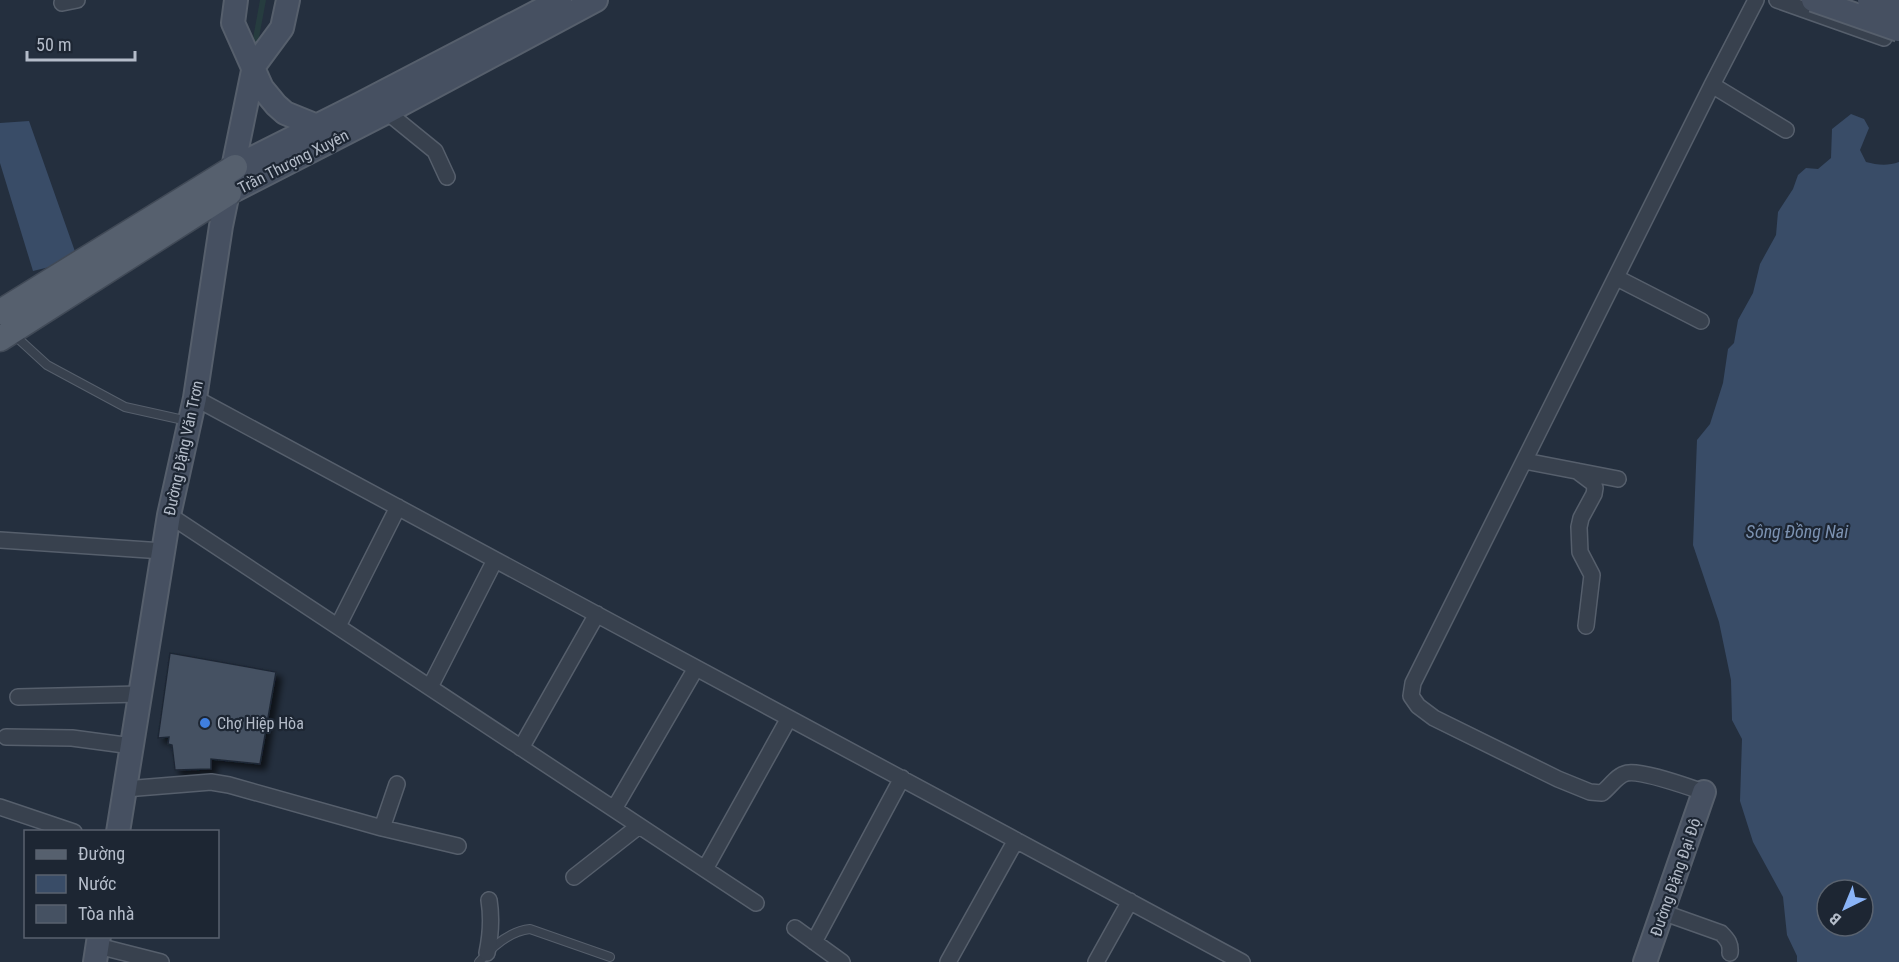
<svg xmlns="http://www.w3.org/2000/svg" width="1899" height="962" font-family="'Roboto Condensed',sans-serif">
<defs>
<filter id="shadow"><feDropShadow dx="5.5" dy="5.5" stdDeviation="3" flood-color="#0009"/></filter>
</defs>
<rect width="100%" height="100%" fill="#242f3e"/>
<!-- green -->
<path fill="#263c3f" d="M 260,0 L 266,0 L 257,48 L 252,44 Z"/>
<!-- water -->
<path fill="#394c67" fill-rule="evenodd" d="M 1851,114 L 1864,119 L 1869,128 L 1860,150 L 1866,162 C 1877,165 1888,166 1899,162 L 1899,962 L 1797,962 L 1797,956 L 1787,935 L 1783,897 L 1753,842 L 1740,801 L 1742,739 L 1732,720 L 1731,680 L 1719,622 L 1693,545 L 1697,440 L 1710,424 L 1723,383 L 1728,349 L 1734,343 L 1738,320 L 1753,293 L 1760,264 L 1776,235 L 1778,212 L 1793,189 L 1798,175 L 1806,168 L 1818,169 L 1831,158 L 1832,129 ZM 1827,890 L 1863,890 L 1863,926 L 1827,926 Z
M 29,121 L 78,260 L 33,271 L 0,163 L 0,123 Z"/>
<!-- building -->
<path fill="#455162" stroke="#1f2835" stroke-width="1.5" filter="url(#shadow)" d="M 170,653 L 276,672 L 260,764 L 211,759 L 211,769 L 175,770 L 172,745 L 168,744 L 169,737 L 158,738 Z"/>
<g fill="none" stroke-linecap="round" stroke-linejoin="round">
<defs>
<path id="lane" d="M 0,322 L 47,365 L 125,407 L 188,421
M 479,962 C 492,947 509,931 530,929 L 610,957"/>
<path id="street" d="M 1777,0 L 1884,38 L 1892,18
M 62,3 L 77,0
M 1712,85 L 1786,130
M 387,112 L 435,151 L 447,177
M 1617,278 L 1701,321
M 195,398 L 1242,962
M 1525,461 L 1618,479
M 1577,471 L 1593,483 L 1595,488 L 1594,494 L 1581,518 L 1579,527 L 1580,552 L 1592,575 L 1586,626
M 169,515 L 756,903
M 0,540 L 163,551
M 338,626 L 398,507
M 430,687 L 495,560
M 18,697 L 139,694
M 6,737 L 72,738 L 132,746
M 521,748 L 597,614
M 125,789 L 211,782 L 229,785 L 382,828 L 458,846
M 1704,792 C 1688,787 1642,770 1627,773 C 1617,775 1610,787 1602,793 L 1590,792 L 1558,779 L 1434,718 L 1418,706 L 1411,696 L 1413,683 L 1712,85 L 1756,0
M 0,807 L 74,832
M 614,809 L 696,668
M 382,828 L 397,784
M 705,869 L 789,718
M 574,877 L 639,826
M 1662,912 L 1721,933 C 1728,940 1731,944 1730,953
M 795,928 L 842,962
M 814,942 L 902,778
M 98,946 L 161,962
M 487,953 C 491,934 492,919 489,900
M 948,962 L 1016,840
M 1096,962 L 1130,901"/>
<path id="secondary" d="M 236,0 L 233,23 L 262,88 L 276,105 L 285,113 L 317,126
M 235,167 L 360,104 L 560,0
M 229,193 L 387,112 L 596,0
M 118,832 L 169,515 L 195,398 L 221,226 L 254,66 L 282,28 L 288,0
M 95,962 L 99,936
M 1645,962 L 1704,792"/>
<path id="primary" d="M 0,312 L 235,167
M 0,339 L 229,193"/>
</defs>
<!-- lane casing -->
<use href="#lane" stroke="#565f6c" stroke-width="10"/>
<!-- street casing -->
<use href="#street" stroke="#565f6c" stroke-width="18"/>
<!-- secondary casing -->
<use href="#secondary" stroke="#565f6c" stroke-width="26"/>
<!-- primary casing -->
<use href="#primary" stroke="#414a57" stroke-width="27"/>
<!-- lane -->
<use href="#lane" stroke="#38414e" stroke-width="8"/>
<!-- street -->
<use href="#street" stroke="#38414e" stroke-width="15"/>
<!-- secondary -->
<use href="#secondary" stroke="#465061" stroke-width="22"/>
<!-- primary -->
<use href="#primary" stroke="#56606e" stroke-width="24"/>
<defs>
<path id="secondary-bridge" d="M 1813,0 L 1899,30
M 1869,0 L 1899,11"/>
</defs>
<!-- secondary-bridge casing -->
<use href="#secondary-bridge" stroke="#565f6c" stroke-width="26" stroke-linecap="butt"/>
<!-- secondary-bridge -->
<use href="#secondary-bridge" stroke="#465061" stroke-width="22"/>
</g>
<!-- markers -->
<circle fill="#3f7fe0" stroke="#1d2633" stroke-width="2" cx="205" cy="723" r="6"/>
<g text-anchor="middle" stroke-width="4.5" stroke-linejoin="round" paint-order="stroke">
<!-- street labels -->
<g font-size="16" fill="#b4bcc9" stroke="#1d2633">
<text transform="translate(293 161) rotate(-27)" y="6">Trần Thượng Xuyên</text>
<text transform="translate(183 448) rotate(-78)" y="6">Đường Đặng Văn Trơn</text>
<text transform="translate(1675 877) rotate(-71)" y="6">Đường Đặng Đại Độ</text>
</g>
<!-- poi labels -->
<g font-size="16" fill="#b4bcc9" stroke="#1d2633" text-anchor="start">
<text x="217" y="729">Chợ Hiệp Hòa</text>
</g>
<!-- water labels -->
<g font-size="18" font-style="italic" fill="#7c92b1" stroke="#1d2633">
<text x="1797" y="538">Sông Đồng Nai</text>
</g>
</g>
<!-- legend -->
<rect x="24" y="830" width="195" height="108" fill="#1d2633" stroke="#59626f" stroke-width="1.5"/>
<rect x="36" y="850" width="30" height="9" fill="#56606e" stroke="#59626f" stroke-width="1.5"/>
<text x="78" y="860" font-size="18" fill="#b4bcc9">Đường</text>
<rect x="36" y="875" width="30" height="18" fill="#394c67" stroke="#59626f" stroke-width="1.5"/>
<text x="78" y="890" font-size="18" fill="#b4bcc9">Nước</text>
<rect x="36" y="905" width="30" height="18" fill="#455162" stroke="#59626f" stroke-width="1.5"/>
<text x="78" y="920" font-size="18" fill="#b4bcc9">Tòa nhà</text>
<!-- north arrow -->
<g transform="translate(1845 908) rotate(223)"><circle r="28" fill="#1d2633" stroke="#59626f" stroke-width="1.5"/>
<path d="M0-4.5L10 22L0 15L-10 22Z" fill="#8ab4f8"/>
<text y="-9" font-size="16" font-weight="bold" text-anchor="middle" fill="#b4bcc9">B</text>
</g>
<!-- scale -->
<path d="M27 51v9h108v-9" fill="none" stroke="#b4bcc9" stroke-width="3"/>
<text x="36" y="51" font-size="18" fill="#b4bcc9" stroke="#1d2633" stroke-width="4.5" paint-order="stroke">50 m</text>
</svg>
